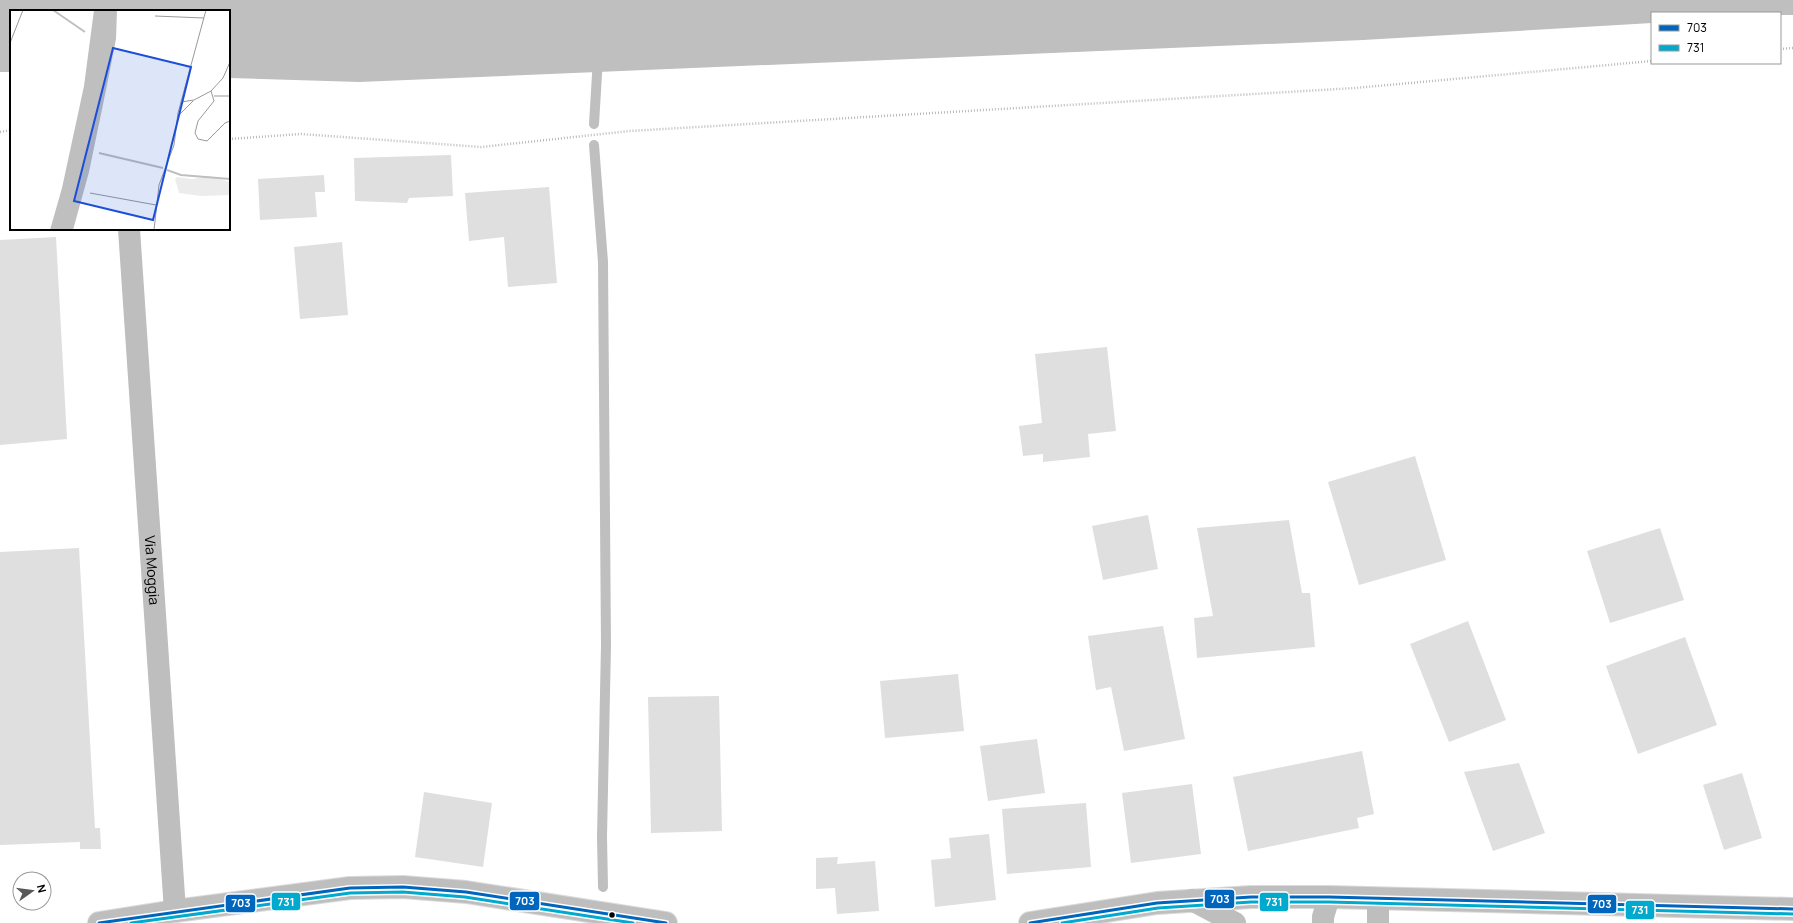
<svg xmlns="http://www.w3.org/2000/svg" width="1793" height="923" font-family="Manrope,sans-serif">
<rect width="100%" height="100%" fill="#fff"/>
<!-- water -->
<path fill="#bfbfbf" d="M 0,0 L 1793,0 L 1793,15 L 1780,15 L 1780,13 L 1652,13 L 1652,23 L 1363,40 L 359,82 L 229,78 L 229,11 L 11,11 L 11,72 L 0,72 Z"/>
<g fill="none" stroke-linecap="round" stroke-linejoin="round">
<!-- stream -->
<path stroke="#bfbfbf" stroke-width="10" d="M 594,124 L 598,58
M 594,145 L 603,262 L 606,645 L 602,837 L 603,887"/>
</g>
<!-- building -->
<path fill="#dfdfdf" d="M 451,155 L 453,196 L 409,198 L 407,203 L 355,201 L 354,158 Z
M 324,175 L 325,192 L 315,192 L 317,217 L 260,220 L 258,179 Z
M 549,187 L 557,283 L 508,287 L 504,237 L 469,241 L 465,193 Z
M 56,237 L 67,439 L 0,445 L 0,240 Z
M 342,242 L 348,315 L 300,319 L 294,247 Z
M 1107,347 L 1116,431 L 1088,434 L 1090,457 L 1043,462 L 1043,454 L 1023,456 L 1019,426 L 1042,423 L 1035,354 Z
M 1415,456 L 1446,560 L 1359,585 L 1328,482 Z
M 1148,515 L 1158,569 L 1103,580 L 1092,526 Z
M 1289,520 L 1302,593 L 1310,593 L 1315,647 L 1197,658 L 1194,618 L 1213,616 L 1197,528 Z
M 1660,528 L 1684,600 L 1610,623 L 1587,551 Z
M 79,548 L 95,828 L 100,828 L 101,849 L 80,849 L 80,842 L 0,845 L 0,552 Z
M 1468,621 L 1506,720 L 1449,742 L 1410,644 Z
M 1163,626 L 1185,739 L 1124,751 L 1111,687 L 1096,690 L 1088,636 Z
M 1685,637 L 1717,725 L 1638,754 L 1606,666 Z
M 958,674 L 964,731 L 885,738 L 880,681 Z
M 719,696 L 722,831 L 651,833 L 648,697 Z
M 1037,739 L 1045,793 L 988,801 L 980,746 Z
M 1362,751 L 1374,814 L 1357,818 L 1359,828 L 1248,851 L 1233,777 Z
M 1519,763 L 1545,833 L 1493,851 L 1464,772 Z
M 1742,773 L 1762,838 L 1724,850 L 1703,785 Z
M 1192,784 L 1201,854 L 1131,863 L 1122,793 Z
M 424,792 L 492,803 L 483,867 L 415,857 Z
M 1086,803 L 1091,867 L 1007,874 L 1002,809 Z
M 989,834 L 996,900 L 935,907 L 931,860 L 951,858 L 949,838 Z
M 838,857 L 837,864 L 875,861 L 879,911 L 837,914 L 835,888 L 816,889 L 816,858 Z"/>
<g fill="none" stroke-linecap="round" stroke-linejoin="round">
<defs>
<path id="major" d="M 99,923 L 175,911 L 350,888 L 403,887 L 466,892 L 666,923
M 1030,923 L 1157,903 L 1251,897 L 1329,897 L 1793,909"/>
</defs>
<!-- major casing -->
<use href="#major" stroke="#dbdbdb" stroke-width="24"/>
<!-- path -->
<path stroke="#b9b9b9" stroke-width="2.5" stroke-dasharray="1 2" stroke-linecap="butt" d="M 1780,49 L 1793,48
M 0,132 L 11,130
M 229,139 L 301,134 L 481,147 L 630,131 L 1355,88 L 1652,61"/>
<!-- minor -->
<g stroke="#bebebe" stroke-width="22">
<path id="s1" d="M 129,229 L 175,911"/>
<path d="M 1192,900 L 1235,923"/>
<path d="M 1323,923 L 1323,917 L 1329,897"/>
<path d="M 1378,923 L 1378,899"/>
</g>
<!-- major -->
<use href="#major" stroke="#bebebe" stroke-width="22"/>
<defs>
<path id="bus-1" d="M 99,923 L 350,888 L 403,887 L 466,892 L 666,923
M 1030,923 L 1157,903 L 1251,897 L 1329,897 L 1793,909"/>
<path id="bus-2" d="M 131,923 L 350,893 L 403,892 L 465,897 L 633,923
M 1062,923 L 1158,908 L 1251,902 L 1329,902 L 1793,914"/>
</defs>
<!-- bus-1 casing -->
<use href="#bus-1" stroke="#fff" stroke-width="6"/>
<!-- bus-2 casing -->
<use href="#bus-2" stroke="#fff" stroke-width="6"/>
<!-- bus-1 -->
<use href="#bus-1" stroke="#0065bd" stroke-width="3"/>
<!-- bus-2 -->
<use href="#bus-2" stroke="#00a9ce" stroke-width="3"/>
</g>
<!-- markers -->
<circle fill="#000" stroke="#fff" stroke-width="1.5" cx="612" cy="915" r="3.5"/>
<g text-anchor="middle" stroke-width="3.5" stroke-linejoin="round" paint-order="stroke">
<!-- street labels -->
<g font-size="14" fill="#000" stroke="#fff">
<text dy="5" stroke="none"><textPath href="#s1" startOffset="342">Via Moggia</textPath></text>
</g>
</g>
<!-- overview -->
<g transform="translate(10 10)">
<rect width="220" height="220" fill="#fff"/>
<path d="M 199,166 L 220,172 L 220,185 L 191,186 L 169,183 L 165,169 L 167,167 L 182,169 Z" fill="#ececec"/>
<path d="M 84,0 L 107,0 L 106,29 L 97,75 L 79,162 L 63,220 L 40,220 L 52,178 L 74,76 Z" fill="#bfbfbf"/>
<path fill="none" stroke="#bfbfbf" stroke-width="2" d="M 43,0 L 75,22M 89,143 L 153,158M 157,160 L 171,165 L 220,169"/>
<path fill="none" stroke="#999" stroke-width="1" d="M 145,6 L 194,8M 0,33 L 13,0M 201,81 L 204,91 L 188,111 L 185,123 L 188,129 L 197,131 L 215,113 L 220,111M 204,86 L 220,86M 171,92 L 184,90 L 201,81 L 213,68 L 220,52M 167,107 L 183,91M 80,183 L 146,195M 144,220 L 149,175 L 164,135 L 168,103 L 196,0"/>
<path fill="#1d4ed8" fill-opacity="0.15" stroke="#1d4ed8" stroke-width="2" d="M 103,38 L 181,57 L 143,210 L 64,191 Z"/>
<rect width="220" height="220" fill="none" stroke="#000" stroke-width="2"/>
</g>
<g stroke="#fff" stroke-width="1.5">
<rect x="1204" y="889" width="31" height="20" rx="4" fill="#0065bd"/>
<rect x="509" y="891" width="31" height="20" rx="4" fill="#0065bd"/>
<rect x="271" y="892" width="30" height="19" rx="4" fill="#00a9ce"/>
<rect x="1259" y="892" width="30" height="20" rx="4" fill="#00a9ce"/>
<rect x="225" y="894" width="31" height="19" rx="4" fill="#0065bd"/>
<rect x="1587" y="894" width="30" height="20" rx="4" fill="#0065bd"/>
<rect x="1625" y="900" width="30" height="20" rx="4" fill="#00a9ce"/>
</g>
<g font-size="11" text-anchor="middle" font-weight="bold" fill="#fff">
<text x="1220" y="903">703</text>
<text x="525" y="905">703</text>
<text x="286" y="906">731</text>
<text x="1274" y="906">731</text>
<text x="241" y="907">703</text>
<text x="1602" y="908">703</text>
<text x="1640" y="914">731</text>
</g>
<!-- legend -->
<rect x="1651" y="12" width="130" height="52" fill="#ffffff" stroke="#999999"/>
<rect x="1659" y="25" width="20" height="6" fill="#0065bd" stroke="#999999"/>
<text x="1687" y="32" font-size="12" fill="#000000">703</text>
<rect x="1659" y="45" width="20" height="6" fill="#00a9ce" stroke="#999999"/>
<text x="1687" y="52" font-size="12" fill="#000000">731</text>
<!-- north arrow -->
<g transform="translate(32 891) rotate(76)"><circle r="19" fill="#ffffff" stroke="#999999"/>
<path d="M0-3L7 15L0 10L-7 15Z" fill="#595959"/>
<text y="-6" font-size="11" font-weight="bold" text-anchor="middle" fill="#000000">N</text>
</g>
</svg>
